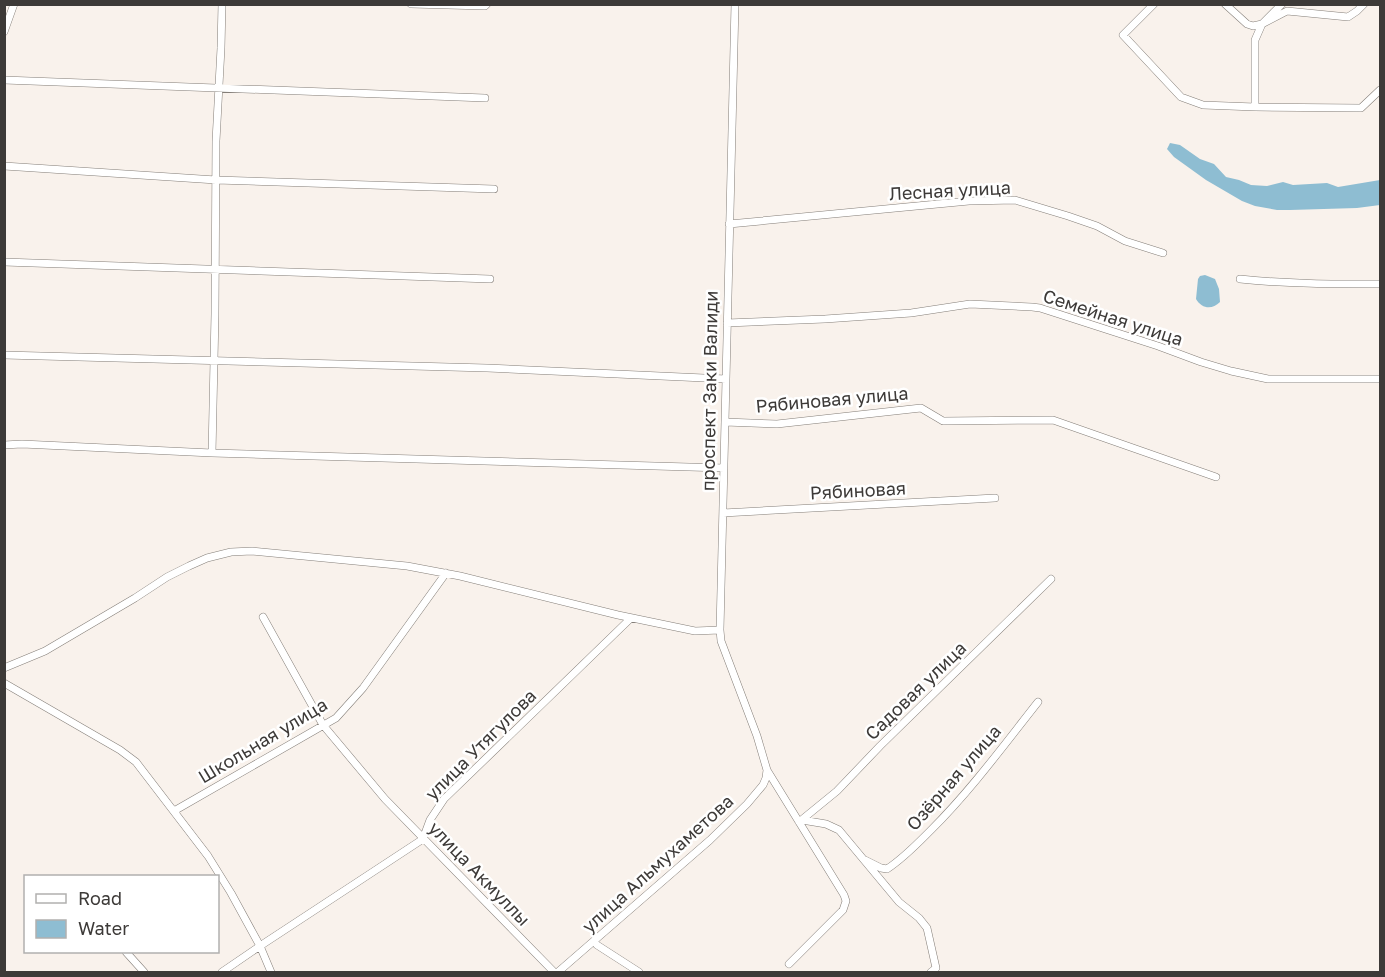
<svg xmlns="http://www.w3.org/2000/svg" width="1385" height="977" font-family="'Golos Text',sans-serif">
<rect width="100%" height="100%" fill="#f9f2ec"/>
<!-- water -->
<path fill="#8ebdd2" d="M 1170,143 L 1180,145 L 1200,159 L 1214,164 L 1226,177 L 1239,180 L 1251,185 L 1267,186 L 1283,182 L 1293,185 L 1327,183 L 1338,187 L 1380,180 L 1380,205 L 1357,208 L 1290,210 L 1277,210 L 1255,206 L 1242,201 L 1206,180 L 1174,157 L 1167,149 Z
M 1205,275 L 1215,279 L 1219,289 L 1220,302 C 1212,310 1202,309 1196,299 L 1198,279 L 1200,276 Z"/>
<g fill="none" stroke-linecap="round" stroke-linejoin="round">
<defs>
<path id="minor" d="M 411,4 L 485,6 L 487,4
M 735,4 L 720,630 L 721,641 L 757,736 L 767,770 L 844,895 L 846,901 L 843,910 L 789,964
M 1154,4 L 1123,35 L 1181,97 L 1203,105 L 1255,107
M 1225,4 L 1247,24 L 1253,26 L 1262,24 L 1287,11 L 1348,17 L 1357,11 L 1364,4
M 1282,4 L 1262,24 L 1255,40 L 1255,107 L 1361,108 L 1380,90
M 4,32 L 14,4
M 4,80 L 485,98
M 4,166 L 216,180 L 494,189
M 729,224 L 969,201 L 1015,200 L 1068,216 L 1097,226 L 1125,241 L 1163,253
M 4,262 L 490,279
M 1240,279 C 1287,284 1334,284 1380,284
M 727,323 L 825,319 L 911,313 L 970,304 L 1032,307 L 1040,308 L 1158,346 L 1201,362 L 1231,371 L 1268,379 L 1380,379
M 4,355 L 487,368 L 726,379
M 725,422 L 777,424 L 921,408 L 943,421 L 1053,420 L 1216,477
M 4,445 L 22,444 L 212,453 L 724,468
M 212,453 L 215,314 L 216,141 L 221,48 L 222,4
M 723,513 L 995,498
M 263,617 L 323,725 L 385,799 L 554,972
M 4,668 L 45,651 L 135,598 L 167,577 L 189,566 L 207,558 L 231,552 L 252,551 L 407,566 L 460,576 L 618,615 L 695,631 L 720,630
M 4,683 L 120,750 L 136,762 L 208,856 L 231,893 L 260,946 L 271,972
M 174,811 L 336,718 L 363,688 L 446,573
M 802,820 L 826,824 L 839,830 L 899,902 L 919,918 L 927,928 L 936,968 L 931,972
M 799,822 L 837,791 L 880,746 L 1051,579
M 865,860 L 881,868 L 887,869 C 904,858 918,843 932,829 C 971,790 1004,745 1038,702
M 597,945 L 639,972
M 126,952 L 144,972
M 222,972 L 260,946 L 423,839 L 430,820 L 444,799 L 631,618
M 558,972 L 710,840 L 747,804 L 763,785 L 766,778 L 767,770"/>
</defs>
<!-- minor casing -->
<use href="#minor" stroke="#847e78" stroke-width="8"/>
<!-- minor -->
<use href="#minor" stroke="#fff" stroke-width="7"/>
</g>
<g text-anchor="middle" stroke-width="5" stroke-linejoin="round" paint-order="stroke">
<!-- street labels -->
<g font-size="18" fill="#3d3a38" stroke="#fff">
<text transform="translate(950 191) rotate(-3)" y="6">Лесная улица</text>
<text transform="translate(1113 318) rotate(18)" y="6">Семейная улица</text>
<text transform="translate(710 391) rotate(-89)" y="6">проспект Заки Валиди</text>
<text transform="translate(832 400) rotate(-5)" y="6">Рябиновая улица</text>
<text transform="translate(858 491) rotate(-3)" y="6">Рябиновая</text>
<text transform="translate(916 691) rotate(-44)" y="6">Садовая улица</text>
<text transform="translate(263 741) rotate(-31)" y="6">Школьная улица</text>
<text transform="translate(481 745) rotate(-45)" y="6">улица Утягулова</text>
<text transform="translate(954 778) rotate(-49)" y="6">Озёрная улица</text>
<text transform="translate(658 864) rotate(-42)" y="6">улица Альмухаметова</text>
<text transform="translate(479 874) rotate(46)" y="6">улица Акмуллы</text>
</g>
</g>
<!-- border -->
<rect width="1385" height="977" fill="none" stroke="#3d3a38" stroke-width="12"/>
<!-- legend -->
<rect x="24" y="875" width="195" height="78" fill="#ffffff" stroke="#b1b0af" stroke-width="1.5"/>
<rect x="36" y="894" width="30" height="9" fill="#ffffff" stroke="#b1b0af" stroke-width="1.5"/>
<text x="78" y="905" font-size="18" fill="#3d3a38">Road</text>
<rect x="36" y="920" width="30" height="18" fill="#8ebdd2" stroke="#b1b0af" stroke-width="1.5"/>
<text x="78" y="935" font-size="18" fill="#3d3a38">Water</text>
</svg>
